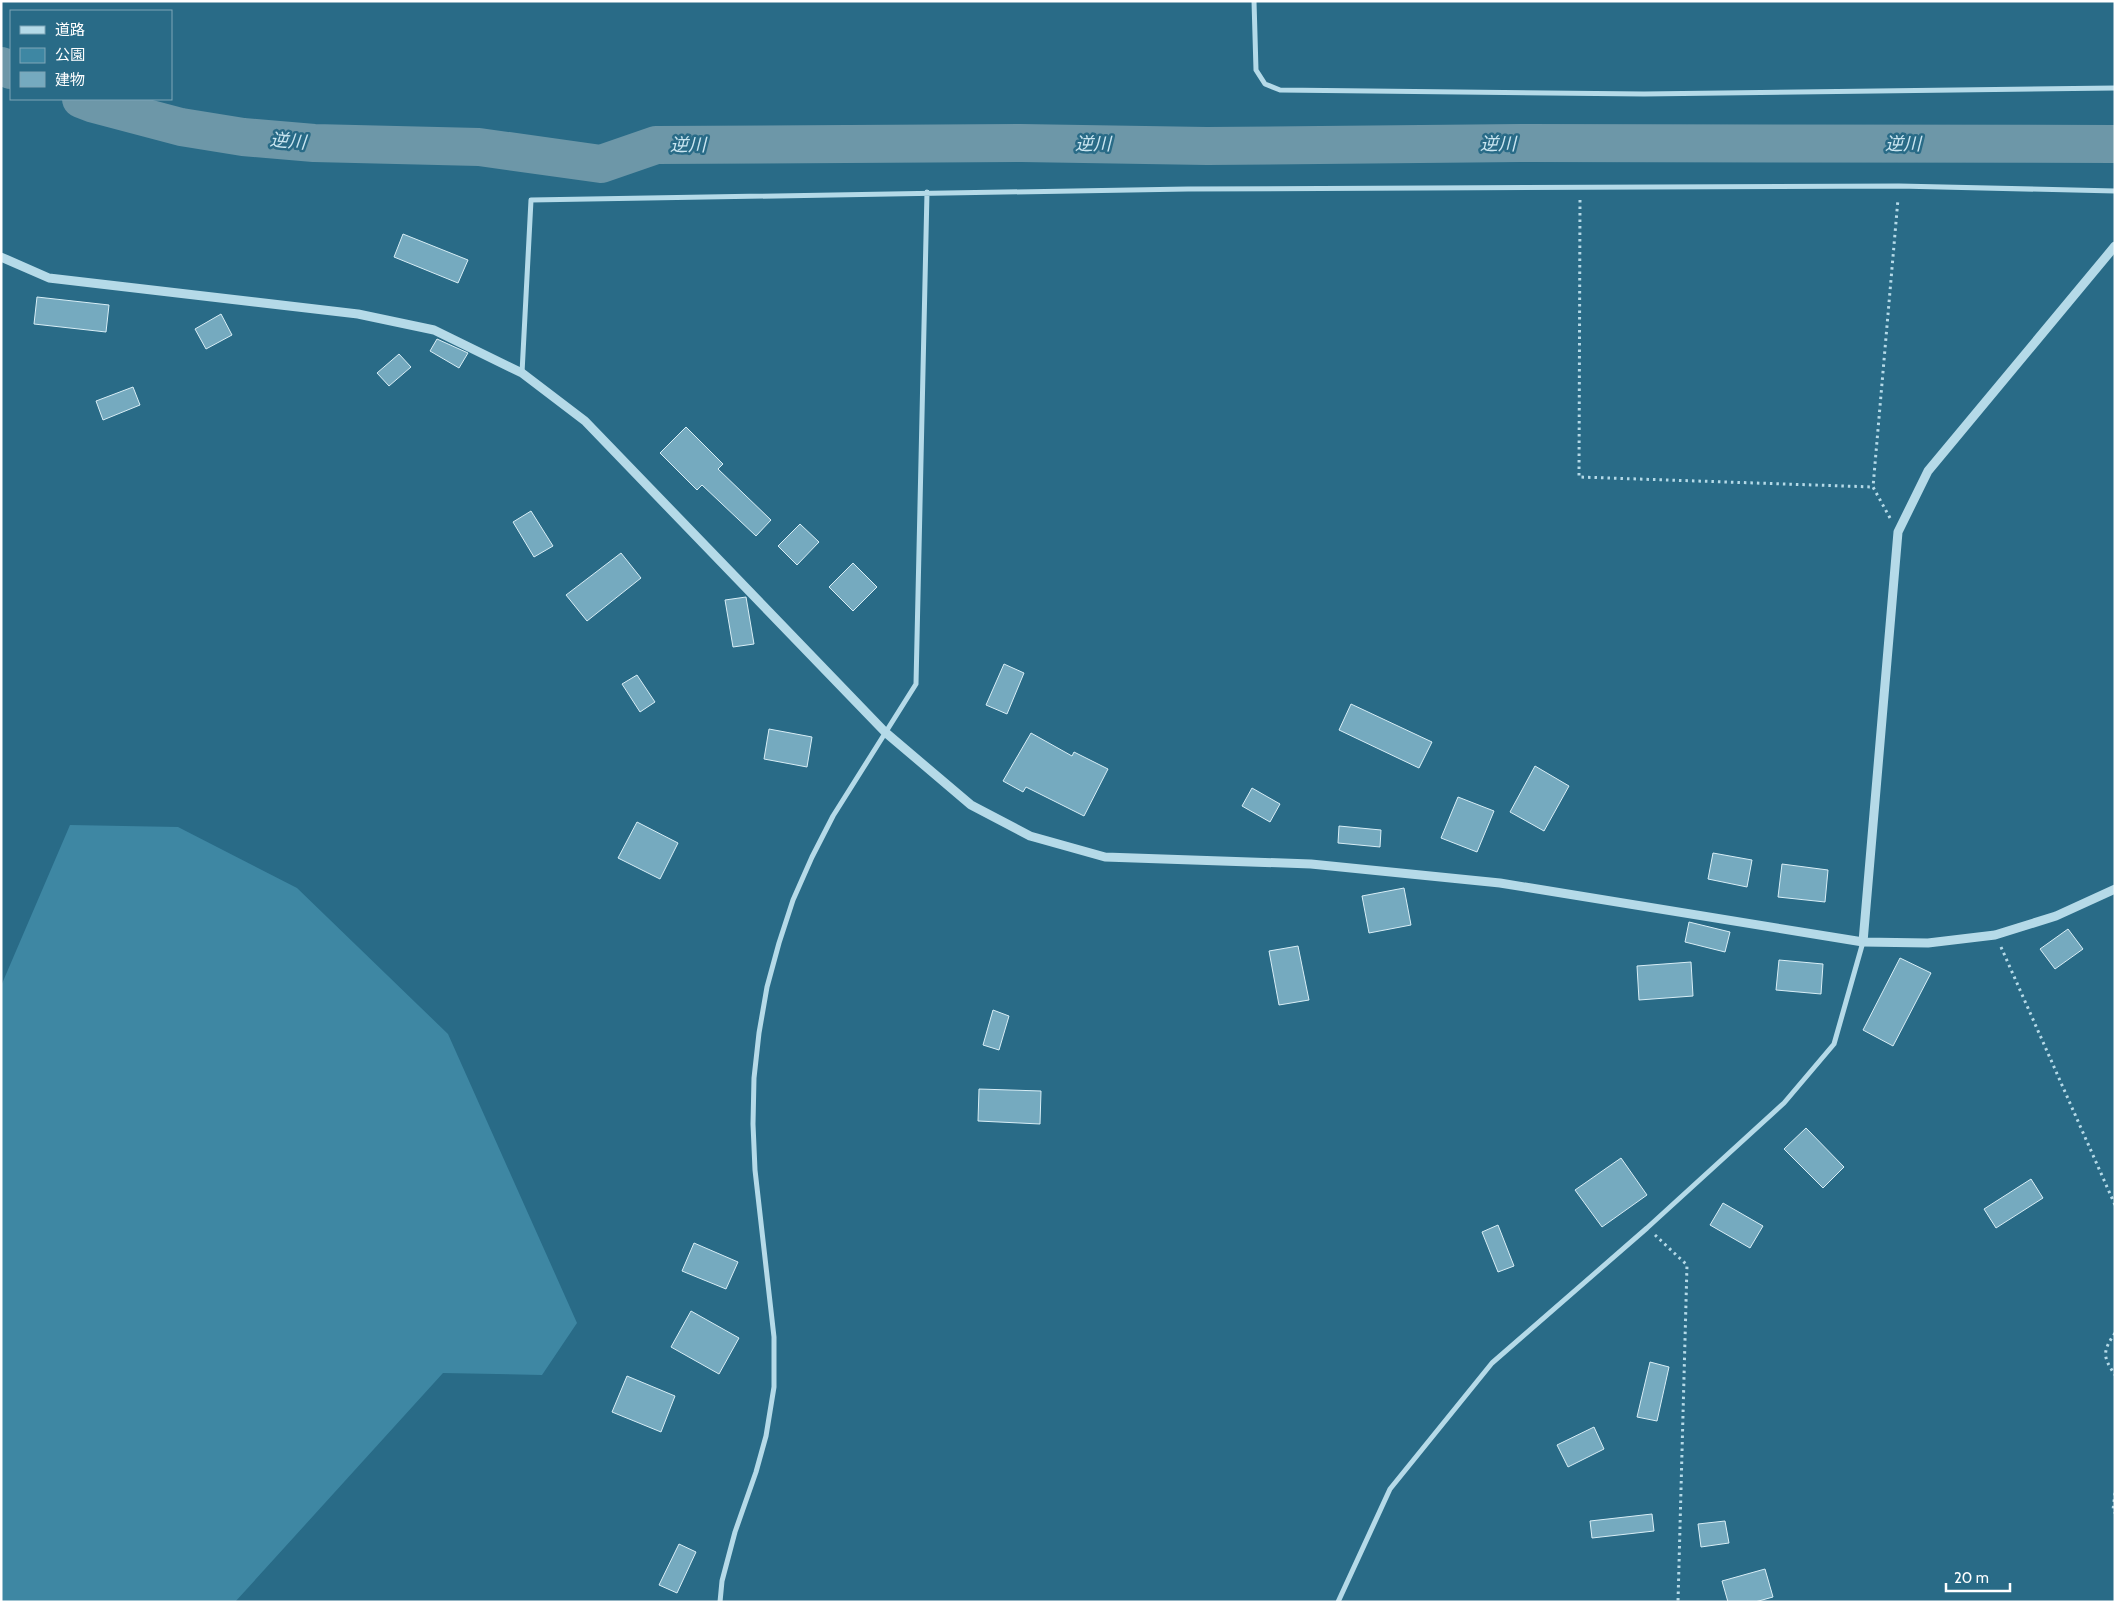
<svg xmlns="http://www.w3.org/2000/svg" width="2116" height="1603" viewBox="0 0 2116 1603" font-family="Cabin,'Noto Sans JP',sans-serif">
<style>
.green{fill:#3e87a3}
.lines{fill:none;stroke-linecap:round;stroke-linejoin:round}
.river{stroke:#6d97a8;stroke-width:38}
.building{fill:#75aabf;stroke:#d8eef6}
.path{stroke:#b5dae8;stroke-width:3;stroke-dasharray:2.5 4;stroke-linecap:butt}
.minor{stroke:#b5dae8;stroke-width:5}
.tertiary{stroke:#b5dae8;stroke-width:9}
.labels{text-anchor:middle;stroke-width:5;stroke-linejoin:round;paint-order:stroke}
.water-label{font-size:18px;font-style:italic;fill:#cae6f1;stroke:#296b87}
</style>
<rect width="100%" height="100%" fill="#296b87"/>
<path class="green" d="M 70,825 L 178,827 L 297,888 L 448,1034 L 577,1323 L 542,1375 L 443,1373 L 235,1602 L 1,1602 L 1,986 Z"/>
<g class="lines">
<path class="river" d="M 1,66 L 11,70
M 81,99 L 94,104 L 181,127 L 243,137 L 314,143 L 479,147 L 601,164 L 656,145 L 1021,143 L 1207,146 L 1521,143 L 2115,144"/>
</g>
<path class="building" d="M 403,234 L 468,260 L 458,283 L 394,257 Z
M 37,297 L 109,305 L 106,332 L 34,324 Z
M 221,314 L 232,335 L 206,349 L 195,329 Z
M 437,339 L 468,353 L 459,368 L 430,351 Z
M 399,354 L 411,367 L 389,386 L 377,373 Z
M 133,387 L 140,405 L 103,420 L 96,401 Z
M 686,427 L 723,464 L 718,469 L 771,520 L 756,536 L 702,485 L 697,490 L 660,453 Z
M 531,511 L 553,546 L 534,557 L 513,522 Z
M 800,524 L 819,542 L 797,565 L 778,546 Z
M 621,553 L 641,578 L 587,621 L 566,595 Z
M 853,563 L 877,587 L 853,611 L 829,587 Z
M 746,597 L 754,644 L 733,647 L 725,600 Z
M 1004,664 L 1024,673 L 1007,714 L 986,705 Z
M 637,675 L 655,702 L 640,712 L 622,684 Z
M 1351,704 L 1432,742 L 1419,768 L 1339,730 Z
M 769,729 L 812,737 L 807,767 L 764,759 Z
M 1031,733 L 1072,756 L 1074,752 L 1108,769 L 1084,816 L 1026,787 L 1023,792 L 1003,781 Z
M 1535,766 L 1569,786 L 1544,831 L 1510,812 Z
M 1252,788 L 1280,804 L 1270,822 L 1242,806 Z
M 1458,797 L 1494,811 L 1477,852 L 1441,838 Z
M 637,822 L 678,843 L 660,879 L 618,858 Z
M 1339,826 L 1381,830 L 1380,847 L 1338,843 Z
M 1713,853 L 1752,860 L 1747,887 L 1708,879 Z
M 1782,864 L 1828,870 L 1825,902 L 1778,897 Z
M 1404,888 L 1411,925 L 1369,933 L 1362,896 Z
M 1689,922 L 1730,932 L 1725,952 L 1685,942 Z
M 2068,929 L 2083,949 L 2055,969 L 2040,949 Z
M 1298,946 L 1309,1000 L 1279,1005 L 1269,951 Z
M 1900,958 L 1931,973 L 1893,1046 L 1863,1030 Z
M 1779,960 L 1823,964 L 1821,994 L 1776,990 Z
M 1691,962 L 1693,996 L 1639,1000 L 1637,966 Z
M 993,1010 L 1009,1016 L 999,1050 L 983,1045 Z
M 979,1089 L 1041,1091 L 1040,1124 L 978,1121 Z
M 1806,1128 L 1844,1167 L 1823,1188 L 1784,1149 Z
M 1621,1158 L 1647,1195 L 1602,1227 L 1575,1190 Z
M 2031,1179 L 2043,1198 L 1996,1228 L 1984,1209 Z
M 1723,1203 L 1763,1226 L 1750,1248 L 1710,1225 Z
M 1498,1225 L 1514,1266 L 1498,1272 L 1482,1232 Z
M 694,1243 L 738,1262 L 726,1289 L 682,1271 Z
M 691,1311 L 739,1338 L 719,1374 L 671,1347 Z
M 1650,1362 L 1669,1367 L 1657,1421 L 1637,1417 Z
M 627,1376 L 675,1396 L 661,1432 L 612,1412 Z
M 1594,1427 L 1604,1449 L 1568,1467 L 1557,1445 Z
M 1652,1514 L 1654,1531 L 1592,1538 L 1590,1521 Z
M 1725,1521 L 1729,1543 L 1701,1547 L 1698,1524 Z
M 679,1544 L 696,1552 L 677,1593 L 659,1585 Z
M 1765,1569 L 1773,1597 L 1755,1602 L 1728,1602 L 1722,1581 Z"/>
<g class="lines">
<path class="path" d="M 1580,200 L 1579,477 L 1873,487
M 1890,518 L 1873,487 L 1898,199
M 2001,947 L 2115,1205
M 1655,1235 L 1687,1265 L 1678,1602
M 2115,1333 C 2102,1352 2103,1357 2115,1375
M 2115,1493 L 2113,1510 L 2115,1513"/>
<path class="minor" d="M 1254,1 L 1256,70 L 1265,84 L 1280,90 L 1644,94 L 2115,88
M 522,373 L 531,200 L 1188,189 L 1899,186 L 2115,191
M 720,1602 L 722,1581 L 735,1532 L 756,1472 L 766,1436 L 774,1387 L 774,1337 L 755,1170 L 753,1124 L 754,1078 L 759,1033 L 767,987 L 779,943 L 793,900 L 812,857 L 833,816 L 916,684 L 927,192
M 1338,1602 L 1390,1489 L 1492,1363 L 1647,1228 L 1784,1103 L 1834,1044 L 1863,942"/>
<path class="tertiary" d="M 1,257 L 49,278 L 358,314 L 434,330 L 522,373 L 585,421 L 885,732 L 971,805 L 1030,836 L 1105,857 L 1311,864 L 1500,883 L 1863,942 L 1928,943 L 1995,935 L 2056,916 L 2115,889
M 1863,942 L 1898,532 L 1928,471 L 2115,246"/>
</g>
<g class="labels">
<g class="water-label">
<text transform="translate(288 141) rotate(5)" y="6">逆川</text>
<text x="1093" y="150">逆川</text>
<text x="1498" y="150">逆川</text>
<text x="1903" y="150">逆川</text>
<text x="688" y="151">逆川</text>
</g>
</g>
<rect width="2116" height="1603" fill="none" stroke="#ffffff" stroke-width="5"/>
<rect x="10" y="10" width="162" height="90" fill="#296b87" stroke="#7fa6b7"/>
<rect x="20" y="26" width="25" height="8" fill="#b5dae8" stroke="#7fa6b7"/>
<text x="55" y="35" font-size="15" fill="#ffffff">道路</text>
<rect x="20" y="48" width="25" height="15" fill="#3e87a3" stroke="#7fa6b7"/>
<text x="55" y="60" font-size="15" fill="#ffffff">公園</text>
<rect x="20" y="72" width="25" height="15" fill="#75aabf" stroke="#7fa6b7"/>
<text x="55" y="85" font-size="15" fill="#ffffff">建物</text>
<path d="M1946 1583v8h64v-8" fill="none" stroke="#ffffff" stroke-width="2.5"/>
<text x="1954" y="1583" font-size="15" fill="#ffffff" stroke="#296b87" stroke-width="4" paint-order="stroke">20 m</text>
</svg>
